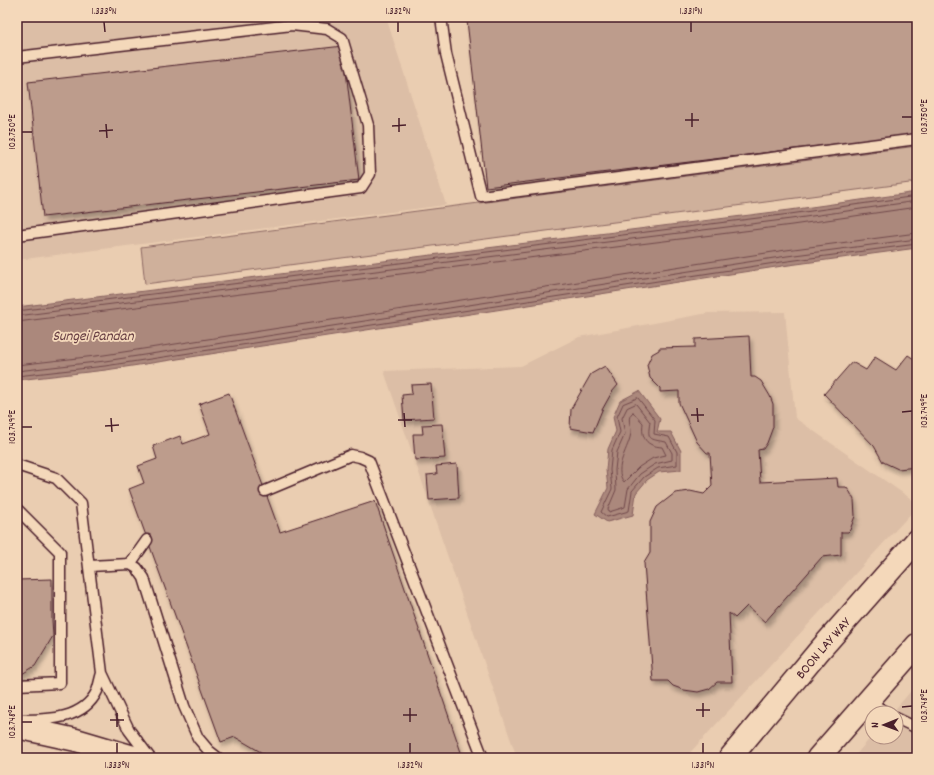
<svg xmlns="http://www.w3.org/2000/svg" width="934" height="775" viewBox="0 0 934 775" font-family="Dekko,sans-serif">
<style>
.built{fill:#dcbea6}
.green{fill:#cfb09b;stroke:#8c6863}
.water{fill:#ab887c;stroke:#845e5c}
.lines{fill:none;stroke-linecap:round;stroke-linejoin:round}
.shore{stroke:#71494b;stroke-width:1}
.building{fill:#bd9c8c;stroke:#4a1f2b;filter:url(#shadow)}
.lane-casing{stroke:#4a1f2b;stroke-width:13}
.secondary-casing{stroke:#4a1f2b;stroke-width:25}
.primary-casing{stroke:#4a1f2b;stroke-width:25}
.lane{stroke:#f4d8ba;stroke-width:10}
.secondary{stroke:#f4d8ba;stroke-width:22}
.primary{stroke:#f4d8ba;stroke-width:22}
.ticks{fill:none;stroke:#4a1f2b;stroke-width:1.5}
.labels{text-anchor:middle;stroke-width:3.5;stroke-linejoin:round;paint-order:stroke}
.street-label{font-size:14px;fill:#4a1f2b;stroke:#f4d8ba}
.water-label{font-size:15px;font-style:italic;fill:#673e43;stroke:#f4d8ba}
.neatline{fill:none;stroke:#4a1f2b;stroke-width:1.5}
.ticks-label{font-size:10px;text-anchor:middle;fill:#4a1f2b}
</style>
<defs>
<filter id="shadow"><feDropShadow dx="2.5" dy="4.5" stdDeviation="2" flood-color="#0004"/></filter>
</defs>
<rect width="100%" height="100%" fill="#eacdb1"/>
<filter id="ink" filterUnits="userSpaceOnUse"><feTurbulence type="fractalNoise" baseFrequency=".025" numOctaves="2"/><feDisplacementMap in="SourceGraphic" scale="8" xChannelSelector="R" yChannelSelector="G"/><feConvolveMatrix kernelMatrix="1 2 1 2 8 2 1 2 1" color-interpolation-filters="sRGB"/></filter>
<g filter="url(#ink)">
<path class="built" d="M 17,17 L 386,17 L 446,205 L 17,260 Z
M 785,312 L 795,418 L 917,503 L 917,507 L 685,758 L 517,758 L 384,371 L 521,366 L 579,337 L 708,313 Z
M 917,684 L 917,758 L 853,758 L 872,736 L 896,737 L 896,713 L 892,713 Z"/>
<path class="green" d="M 917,146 L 917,182 L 145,284 L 141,247 Z"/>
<path class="water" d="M 917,192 L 917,248 L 789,265 L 106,370 L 17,380 L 17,307 L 790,210 Z
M 639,391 L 660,419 L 657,432 L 671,432 L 681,451 L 681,470 L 659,472 L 647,480 L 636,493 L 633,515 L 607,522 L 595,514 L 608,488 L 606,470 L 608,449 L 616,431 L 613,417 L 620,401 Z"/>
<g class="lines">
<path class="shore" d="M 17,311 L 790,214 L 917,196
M 17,316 L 791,219 L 917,201
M 17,322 L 792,225 L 917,207
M 17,365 L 104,355 L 786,250 L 917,233
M 17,371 L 105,361 L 787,256 L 917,239
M 17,376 L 105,366 L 788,261 L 917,244
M 638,398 L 655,420 L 654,434 L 669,437 L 677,452 L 677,465 L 658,468 L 644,477 L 632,491 L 629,511 L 607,517 L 601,512 L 612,489 L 610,470 L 612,450 L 620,432 L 617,417 L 623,404 Z
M 636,404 L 650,422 C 647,440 649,439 666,442 L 672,453 L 672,460 L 655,464 L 640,474 L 628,489 L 625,507 L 609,512 L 608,509 L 616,490 L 615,470 L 617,452 L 625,434 L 622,418 L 627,408 Z
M 633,412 L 643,423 C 641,438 646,446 662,447 L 666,455 L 653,458 L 639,467 L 624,482 C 612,468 630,447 631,432 C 631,424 626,418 633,412 Z"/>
</g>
<path class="building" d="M 478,17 L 917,17 L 917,134 L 486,187 L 467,21 L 478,20 Z
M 343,46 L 359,180 L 43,217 L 28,82 Z
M 749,336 L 751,377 L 755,377 L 761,381 L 770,396 L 773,404 L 773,427 L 767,443 L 763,449 L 758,450 L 760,482 L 837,478 L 838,487 L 846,487 L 850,492 L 854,500 L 855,516 L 850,530 L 848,532 L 841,532 L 841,555 L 822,557 L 765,622 L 747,606 L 735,618 L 729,613 L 732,682 L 717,682 L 709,689 L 698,692 L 684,690 L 673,686 L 668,681 L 653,681 L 644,563 L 650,553 L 650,522 L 657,507 L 675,493 L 690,491 L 704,494 L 712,486 L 710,453 L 707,453 L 697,442 L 679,403 L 679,391 L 660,392 L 660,388 L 650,378 L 647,365 L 652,354 L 659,350 L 659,348 L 695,347 L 695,339 Z
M 908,355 L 917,361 L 917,467 L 898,469 L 883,462 L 874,446 L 824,394 L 852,362 L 866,370 L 875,357 L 896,370 Z
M 605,366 L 618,385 L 612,392 L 602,410 L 593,432 L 570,428 L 571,409 L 591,374 Z
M 431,384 L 434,418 L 404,420 L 402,395 L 412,394 L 411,385 Z
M 229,393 L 280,532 L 375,501 L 463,758 L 271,758 L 235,737 L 221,742 L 129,489 L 144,483 L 138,466 L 157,459 L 153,446 L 180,436 L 183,444 L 210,434 L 199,404 Z
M 442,424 L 445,458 L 415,460 L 413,434 L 423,434 L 422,425 Z
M 457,464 L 459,498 L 429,500 L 427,475 L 437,474 L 436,466 Z
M 52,579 L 52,620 L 53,636 L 35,666 L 17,677 L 17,580 Z"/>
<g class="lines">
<defs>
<path id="lane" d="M 441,17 L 446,54 L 481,196 L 917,139
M 17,57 L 292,25 L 327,29 L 342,38 L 368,125 L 370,174 L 361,188 L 17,235
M 17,465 L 56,478 L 81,503 L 102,673 L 129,730 L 150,758
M 265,491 L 351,455 L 360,457 L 369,461 L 483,758
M 17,509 L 60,552 L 60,683 L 17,685
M 130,564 L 147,540
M 89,566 L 130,564 L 137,568 L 144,578 L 184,706 L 198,738 L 209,751 L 218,758
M 869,702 L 888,713
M 896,718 L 917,728
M 23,720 C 49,720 84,719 97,691 C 99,686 100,679 102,673"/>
<path id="secondary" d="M 17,727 L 76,740 L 137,758"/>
<g id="primary">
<path id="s1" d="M 730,758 L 819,651 L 917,540"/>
<path d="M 818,758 L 917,645"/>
</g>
</defs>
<use href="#lane" class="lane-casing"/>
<use href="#secondary" class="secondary-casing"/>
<use href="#primary" class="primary-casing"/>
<use href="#lane" class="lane"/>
<use href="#secondary" class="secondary"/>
<use href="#primary" class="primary"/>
</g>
</g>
<path class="ticks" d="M 104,22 L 105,32M 398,22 L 398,32M 691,22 L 691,32M 692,113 L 692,127M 902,117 L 912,117M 399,118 L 399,132M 685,120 L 699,120M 106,124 L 107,138M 392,126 L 406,125M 99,131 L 113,130M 22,132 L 32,132M 697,408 L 698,422M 902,412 L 912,411M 404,413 L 405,427M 691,415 L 704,415M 111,418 L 112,432M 398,420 L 412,420M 105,426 L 119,425M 22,427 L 32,427M 703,703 L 703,717M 902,707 L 912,706M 410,708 L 410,722M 696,710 L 710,710M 117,713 L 117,727M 403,715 L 417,715M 110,720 L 124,720M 22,722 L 32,722M 117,743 L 117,753M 410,743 L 410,753M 703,743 L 703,753"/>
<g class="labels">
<g class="street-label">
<text dy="5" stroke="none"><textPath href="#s1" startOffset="144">BOON LAY WAY</textPath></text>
</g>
<g class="water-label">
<text x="93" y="340">Sungei Pandan</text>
</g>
</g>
<rect width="934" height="775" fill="none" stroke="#f4d8ba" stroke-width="44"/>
<g transform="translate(884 725) rotate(269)"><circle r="19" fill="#f4d8ba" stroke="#b08e81"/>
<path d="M0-3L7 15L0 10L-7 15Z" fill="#4a1f2b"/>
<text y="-6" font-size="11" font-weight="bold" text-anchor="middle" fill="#4a1f2b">N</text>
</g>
<rect x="22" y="22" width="890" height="731" class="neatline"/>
<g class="ticks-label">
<text x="104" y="14">1.333°N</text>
<text x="398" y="14">1.332°N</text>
<text x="691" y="14">1.331°N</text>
<text transform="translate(923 117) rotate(-90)" y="4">103.750°E</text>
<text transform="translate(11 132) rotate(-90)" y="4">103.750°E</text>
<text transform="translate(923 411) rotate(-90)" y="4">103.749°E</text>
<text transform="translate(11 427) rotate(-90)" y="4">103.749°E</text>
<text transform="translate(923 706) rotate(-90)" y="4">103.748°E</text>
<text transform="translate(11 722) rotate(-90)" y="4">103.748°E</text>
<text x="117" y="768">1.333°N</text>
<text x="410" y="768">1.332°N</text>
<text x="703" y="768">1.331°N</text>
</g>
</svg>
